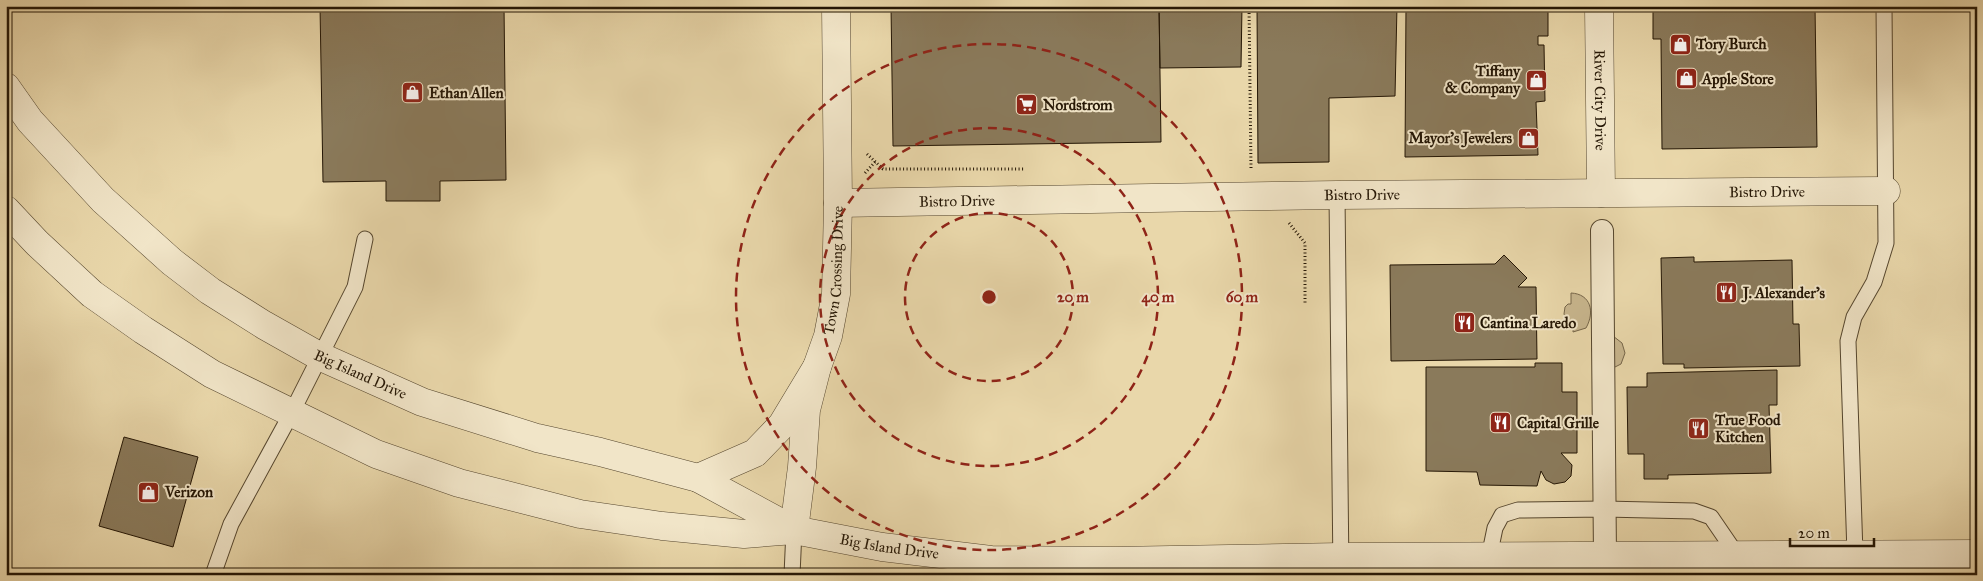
<svg xmlns="http://www.w3.org/2000/svg" width="1983" height="581" viewBox="0 0 1983 581" font-family="'IM FELL Great Primer',serif">
<style>
.green{fill:#c8b68e;stroke:#76664a}
.building{fill:#8a7a5b;stroke:#241605}
.lines{fill:none;stroke-linecap:round;stroke-linejoin:round}
.service-casing{stroke:#55462e;stroke-width:17}
.pedestrian-casing{stroke:#55462e;stroke-width:24}
.minor-casing{stroke:#55462e;stroke-width:29}
.tertiary-casing{stroke:#55462e;stroke-width:29}
.path{stroke:#241605;stroke-width:3;stroke-dasharray:1 2.5;stroke-linecap:butt}
.service{stroke:#f1e5c8;stroke-width:15}
.pedestrian{stroke:#f1e5c8;stroke-width:22}
.minor{stroke:#f1e5c8;stroke-width:28}
.tertiary{stroke:#f1e5c8;stroke-width:28}
.ring{fill:none;stroke:#8f2418;stroke-width:2.5;stroke-dasharray:9 6}
.labels{text-anchor:middle;stroke-width:4;stroke-linejoin:round;paint-order:stroke}
.poi-label{font-size:15px;font-weight:bold;fill:#241605;stroke:#f1e5c8;text-anchor:start}
.street-label{font-size:15px;fill:#241605;stroke:#f1e5c8}
.centre{fill:#8f2418;stroke:#f1e5c8;stroke-width:2.5}
.ring-label{font-size:15px;text-anchor:middle;font-weight:bold;fill:#8f2418;stroke:#f1e5c8;stroke-width:4;stroke-linejoin:round;paint-order:stroke}
</style>
<rect width="100%" height="100%" fill="#e9d7aa"/>
<filter id="stains"><feTurbulence type="fractalNoise" baseFrequency=".004" numOctaves="4"/><feColorMatrix values="0 0 0 0 .2 0 0 0 0 .09 0 0 0 0 .02 0 0 0 .5 -.17"/></filter>
<radialGradient id="worn" r=".72"><stop offset=".6" stop-color="#630" stop-opacity="0"/><stop offset="1" stop-color="#630" stop-opacity=".3"/></radialGradient>
<path class="green" d="M 1571,293 C 1591,294 1595,312 1586,328 L 1573,332 L 1573,321 L 1566,319 L 1564,314 L 1565,307 L 1568,304 L 1571,304 Z
M 1613,336 L 1622,343 L 1625,353 L 1621,364 L 1611,369 L 1593,358 L 1592,348 Z"/>
<path class="building" d="M 320,6 L 504,6 L 506,180 L 440,181 L 440,201 L 386,201 L 386,181 L 323,182 Z
M 891,6 L 1159,6 L 1161,142 L 893,146 Z
M 1159,6 L 1242,6 L 1241,67 L 1160,68 Z
M 1257,6 L 1397,6 L 1395,96 L 1329,98 L 1329,162 L 1258,163 Z
M 1406,6 L 1548,6 L 1548,36 L 1538,36 L 1538,45 L 1544,45 L 1545,101 L 1536,102 L 1538,155 L 1405,157 Z
M 1653,6 L 1815,6 L 1817,147 L 1662,149 L 1661,39 L 1653,39 Z
M 1504,255 L 1527,278 L 1518,287 L 1536,287 L 1537,359 L 1391,361 L 1390,265 L 1495,264 Z
M 1694,257 L 1694,262 L 1792,260 L 1793,324 L 1799,324 L 1800,366 L 1684,368 L 1684,364 L 1663,364 L 1661,258 Z
M 1535,363 L 1562,363 L 1562,392 L 1577,392 L 1577,453 L 1561,453 L 1572,465 L 1571,476 L 1565,482 L 1554,484 L 1546,480 L 1541,471 L 1537,486 L 1480,485 L 1477,472 L 1426,471 L 1426,367 L 1535,367 Z
M 1777,370 L 1777,405 L 1769,405 L 1771,473 L 1668,475 L 1668,479 L 1644,479 L 1644,454 L 1628,454 L 1627,387 L 1647,387 L 1647,373 Z
M 124,437 L 198,457 L 173,547 L 99,526 Z"/>
<g class="lines">
<defs>
<path id="service" d="M 1337,195 L 1341,575
M 1855,554 L 1848,341 L 1854,317 L 1874,282 L 1886,243 L 1884,6
M 1489,557 L 1495,528 L 1502,515 L 1518,510 L 1604,509 L 1694,511 L 1711,517 L 1737,555
M 213,575 L 231,524 L 291,414 L 355,287 L 365,239
M 792,575 L 794,530"/>
<path id="pedestrian" d="M 1602,231 L 1605,556"/>
<g id="minor">
<path id="s1" d="M 1599,6 L 1601,193"/>
<path id="s2" d="M 838,203 L 1337,195 L 1886,191"/>
<path id="s3" d="M 794,530 L 802,467 L 806,410 L 817,367 L 828,336 L 836,294 L 838,203 L 836,6"/>
</g>
<g id="tertiary">
<path id="s4" d="M 6,87 L 30,121 L 103,200 L 172,262 L 210,291 L 264,325 L 319,356 L 422,402 L 537,438 L 600,452 L 698,478 L 794,530"/>
<path id="s5" d="M 6,210 L 37,243 L 92,294 L 143,330 L 212,374 L 376,454 L 459,483 L 580,514 L 662,526 L 744,534 L 794,530 L 882,547 L 991,560 L 1114,561 L 1341,557 L 1977,554"/>
<path d="M 698,478 L 755,453 L 782,425 L 817,367"/>
</g>
</defs>
<use href="#service" class="service-casing"/>
<use href="#pedestrian" class="pedestrian-casing"/>
<use href="#minor" class="minor-casing"/>
<use href="#tertiary" class="tertiary-casing"/>
<path class="path" d="M 1249,6 L 1251,168
M 867,154 L 883,169 L 1024,169
M 865,173 L 875,162
M 1289,223 L 1305,243 L 1305,303"/>
<use href="#service" class="service"/>
<use href="#pedestrian" class="pedestrian"/>
<use href="#minor" class="minor"/>
<use href="#tertiary" class="tertiary"/>
</g>
<g class="ring">
<circle cx="989" cy="297" r="84"/>
<circle cx="989" cy="297" r="169"/>
<circle cx="989" cy="297" r="253"/>
</g>
<defs>
<symbol id="shop-square" viewBox="-11 -11 22 22"><rect x="-9" y="-9" width="18" height="18" rx="4" fill="#8f2418" stroke="#f1e5c8"/><path d="M-5-2.5h2.3a2.7 3.5 0 0 1 5.4 0H5L5.5 6h-11ZM-1.5-2.5h3a1.5 2.3 0 0 0-3 0Z" fill="#fff"/></symbol>
<symbol id="supermarket-square" viewBox="-11 -11 22 22"><rect x="-9" y="-9" width="18" height="18" rx="4" fill="#8f2418" stroke="#f1e5c8"/><path d="M-6-5.5h2.5l.6 2H6L4.5 2H-2.5L-4.4-4H-6ZM-1.5 3.2a1.3 1.3 0 1 0 .1 0ZM3 3.2a1.3 1.3 0 1 0 .1 0Z" fill="#fff"/></symbol>
<symbol id="restaurant-square" viewBox="-11 -11 22 22"><rect x="-9" y="-9" width="18" height="18" rx="4" fill="#8f2418" stroke="#f1e5c8"/><path d="M-5-6h1v4h1v-4h1v4h1v-4h1v5L-1.5 .5V6h-2V.5L-5-1ZM5-6V6H3V1.5H1.5Q1.5-4 5-6Z" fill="#fff"/></symbol>
</defs>
<g fill-rule="evenodd">
<use href="#shop-square" x="1668" y="32" width="25" height="25"/>
<use href="#shop-square" x="1674" y="66" width="25" height="25"/>
<use href="#shop-square" x="1524" y="68" width="25" height="25"/>
<use href="#shop-square" x="400" y="80" width="25" height="25"/>
<use href="#supermarket-square" x="1014" y="92" width="25" height="25"/>
<use href="#shop-square" x="1516" y="126" width="25" height="25"/>
<use href="#restaurant-square" x="1714" y="280" width="25" height="25"/>
<use href="#restaurant-square" x="1452" y="310" width="25" height="25"/>
<use href="#restaurant-square" x="1488" y="410" width="25" height="25"/>
<use href="#restaurant-square" x="1686" y="416" width="25" height="25"/>
<use href="#shop-square" x="136" y="480" width="25" height="25"/>
</g>
<g class="labels">
<g class="poi-label">
<text x="1696" y="49">Tory Burch</text>
<text x="1520" y="76" text-anchor="end">Tiffany<tspan x="1520" dy="17">&amp; Company</tspan></text>
<text x="1702" y="84">Apple Store</text>
<text x="429" y="98">Ethan Allen</text>
<text x="1043" y="110">Nordstrom</text>
<text x="1512" y="143" text-anchor="end">Mayor's Jewelers</text>
<text x="1743" y="298">J. Alexander's</text>
<text x="1480" y="328">Cantina Laredo</text>
<text x="1715" y="425">True Food<tspan x="1715" dy="17">Kitchen</tspan></text>
<text x="1517" y="428">Capital Grille</text>
<text x="165" y="497">Verizon</text>
</g>
<g class="street-label">
<text dy="5" stroke="none"><textPath href="#s1" startOffset="94">River City Drive</textPath></text>
<text dy="5" stroke="none"><textPath href="#s2" startOffset="929">Bistro Drive</textPath></text>
<text dy="5" stroke="none"><textPath href="#s2" startOffset="524">Bistro Drive</textPath></text>
<text dy="5" stroke="none"><textPath href="#s2" startOffset="119">Bistro Drive</textPath></text>
<text dy="5" stroke="none"><textPath href="#s3" startOffset="264">Town Crossing Drive</textPath></text>
<text dy="5" stroke="none"><textPath href="#s4" startOffset="462">Big Island Drive</textPath></text>
<text dy="5" stroke="none"><textPath href="#s5" startOffset="972">Big Island Drive</textPath></text>
</g>
</g>
<circle cx="989" cy="297" r="8" class="centre"/>
<g class="ring-label">
<text x="1073" y="302">20 m</text>
<text x="1158" y="302">40 m</text>
<text x="1242" y="302">60 m</text>
</g>
<rect width="1983" height="581" fill="none" stroke="#e9d7aa" stroke-width="25"/>
<rect x="8" y="8" width="1968" height="566" fill="none" stroke="#241605" stroke-width="2.5"/>
<rect x="12" y="12" width="1958" height="556" fill="none" stroke="#241605"/>
<path d="M1790 538v8h84v-8" fill="none" stroke="#241605" stroke-width="2.5"/>
<text x="1798" y="538" font-size="15" fill="#241605" stroke="#f1e5c8" stroke-width="4" paint-order="stroke">20 m</text>
<rect width="100%" height="100%" filter="url(#stains)"/>
<rect width="100%" height="100%" fill="url(#worn)"/>
</svg>
